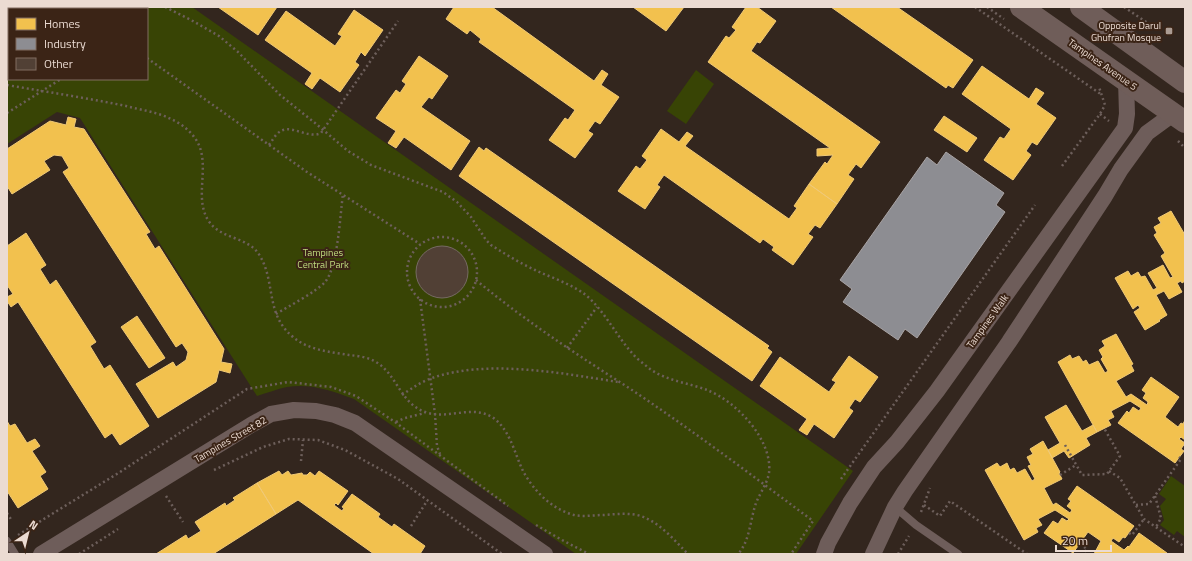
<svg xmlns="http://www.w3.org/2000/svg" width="1192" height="561" viewBox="0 0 1192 561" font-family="'Titillium Web',sans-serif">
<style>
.green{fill:#384405;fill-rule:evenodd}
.homes{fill:#f2c14e;stroke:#f0c976}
.industry{fill:#8d8d92;stroke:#a9a4a5}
.building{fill:#514035;stroke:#766a63}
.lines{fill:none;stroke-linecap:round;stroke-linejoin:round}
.path{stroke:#6d5f5b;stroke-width:2.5;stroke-dasharray:2 3;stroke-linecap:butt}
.service{stroke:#6e5d5a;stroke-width:8}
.minor{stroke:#6e5d5a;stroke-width:16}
.primary{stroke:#6f5d59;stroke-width:22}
.poi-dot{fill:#ab9c93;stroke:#3b2416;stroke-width:1.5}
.labels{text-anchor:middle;stroke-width:4;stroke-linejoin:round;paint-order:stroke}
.poi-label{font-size:10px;fill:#ebdbd2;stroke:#3b2416;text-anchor:end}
.street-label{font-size:10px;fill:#ebdbd2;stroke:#3b2416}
.park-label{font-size:10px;fill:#c1de80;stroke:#3b2416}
</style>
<rect width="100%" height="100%" fill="#33261e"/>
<path class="green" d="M 7,7 L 192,7 L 853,471 L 796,554 L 576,554 L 354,399 C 333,391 310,383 287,387 C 277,389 267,393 257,396 L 80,118 L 57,112 L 7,144 ZM 9,9 L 147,9 L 147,79 L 9,79 Z
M 696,70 L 714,84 L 686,124 L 667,111 Z
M 1171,476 L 1185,486 L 1185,537 L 1177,531 L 1174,535 L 1160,525 L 1164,520 L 1160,506 L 1166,499 L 1159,494 Z"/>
<path class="homes" d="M 218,7 L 277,7 L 258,35 Z
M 454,7 L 492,7 L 594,81 L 602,70 L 608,74 L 601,85 L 619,97 L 600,124 L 595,121 L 588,131 L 593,134 L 575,158 L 549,140 L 565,118 L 568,120 L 575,110 L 479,42 L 481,39 L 470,30 L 467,34 L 446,19 Z
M 633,7 L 684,7 L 666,31 Z
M 746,7 L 757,7 L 776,21 L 760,43 L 757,42 L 751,51 L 880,142 L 861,168 L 856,164 L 848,175 L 854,179 L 837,204 L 809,184 L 825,162 L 827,164 L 833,155 L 817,156 L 817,149 L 830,148 L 708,62 L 726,36 L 729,38 L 736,30 L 732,27 Z
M 831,7 L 897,7 L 973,60 L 953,88 L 948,85 L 946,88 Z
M 354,10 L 383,30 L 365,56 L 361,52 L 355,62 L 359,65 L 340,92 L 320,78 L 312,89 L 305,84 L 312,73 L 265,40 L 286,11 L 335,46 L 342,36 L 338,34 Z
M 419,56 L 448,76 L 432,99 L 429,97 L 421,107 L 470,141 L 451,170 L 404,137 L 396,148 L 388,143 L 396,131 L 376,118 L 396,90 L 400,93 L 406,84 L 402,81 Z
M 982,66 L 1029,99 L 1036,88 L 1044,93 L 1036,104 L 1056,118 L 1037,145 L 1032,142 L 1026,151 L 1031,155 L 1013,180 L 984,160 L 1000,137 L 1004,139 L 1011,129 L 962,94 Z
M 944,116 L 977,138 L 967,152 L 934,130 Z
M 68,117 L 76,119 L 74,127 L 84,129 L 150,232 L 146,234 L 155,249 L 159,246 L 224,349 L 221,362 L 232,364 L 230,373 L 219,370 L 216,382 L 158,418 L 136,384 L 173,362 L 176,367 L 186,360 L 188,352 L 182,343 L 176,347 L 63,172 L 69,168 L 62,156 L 54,155 L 44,161 L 50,170 L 12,194 L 7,186 L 7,149 L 50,121 L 66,125 Z
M 661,129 L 679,142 L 687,132 L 693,136 L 685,146 L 789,219 L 797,208 L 794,206 L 809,184 L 837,204 L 820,228 L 815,225 L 808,234 L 813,237 L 793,265 L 772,250 L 774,247 L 763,239 L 760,243 L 664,175 L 657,185 L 660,187 L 645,209 L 618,191 L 636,166 L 640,169 L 647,160 L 642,156 Z
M 479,147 L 484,151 L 486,148 L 769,346 L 767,348 L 772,352 L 752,381 L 459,176 Z
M 1171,211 L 1185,235 L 1185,281 L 1182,283 L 1181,281 L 1177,283 L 1182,292 L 1169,299 L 1164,291 L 1156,295 L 1167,315 L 1159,320 L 1160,321 L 1145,330 L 1134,312 L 1140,308 L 1138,305 L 1133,309 L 1115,278 L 1128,271 L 1131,276 L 1138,272 L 1141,277 L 1145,276 L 1153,290 L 1157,288 L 1148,273 L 1163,265 L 1170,278 L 1173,277 L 1161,256 L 1165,253 L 1154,235 L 1157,233 L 1154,227 L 1161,223 L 1158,218 Z
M 26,233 L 46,265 L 40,269 L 50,285 L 56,280 L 96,342 L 90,346 L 104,369 L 110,365 L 149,426 L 120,445 L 112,433 L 105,438 L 18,302 L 11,307 L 7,301 L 7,297 L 13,294 L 7,285 L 7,246 Z
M 137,316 L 165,358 L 149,368 L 121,327 Z
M 1116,334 L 1133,364 L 1131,365 L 1134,371 L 1116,381 L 1126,397 L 1131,394 L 1147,405 L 1148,402 L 1143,398 L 1146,393 L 1142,390 L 1151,377 L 1179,397 L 1165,417 L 1178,427 L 1181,423 L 1183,424 L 1185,420 L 1185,440 L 1181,437 L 1179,439 L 1185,443 L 1181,449 L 1184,451 L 1175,463 L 1118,423 L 1127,411 L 1129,413 L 1133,407 L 1139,411 L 1141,408 L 1130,401 L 1111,411 L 1114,417 L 1108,420 L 1111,425 L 1097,432 L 1058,362 L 1070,355 L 1072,359 L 1079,356 L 1083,362 L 1086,360 L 1089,365 L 1098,361 L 1105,373 L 1108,371 L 1101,359 L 1103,357 L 1099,350 L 1105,346 L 1102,341 Z
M 849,356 L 878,377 L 860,402 L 855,399 L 849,408 L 853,411 L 834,438 L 814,424 L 807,435 L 799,430 L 807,419 L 760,386 L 780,357 L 829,392 L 836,382 L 832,380 Z
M 1066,405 L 1082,431 L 1093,425 L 1097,432 L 1086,438 L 1090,445 L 1069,458 L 1064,451 L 1052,458 L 1048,450 L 1060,443 L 1045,417 Z
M 7,421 L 10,426 L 15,424 L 27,443 L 35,439 L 40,446 L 32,451 L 46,472 L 40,476 L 48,489 L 18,508 L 7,491 Z
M 1043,441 L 1060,472 L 1059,473 L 1062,479 L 1044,488 L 1053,505 L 1056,503 L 1070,513 L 1072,510 L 1067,506 L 1071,501 L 1068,499 L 1077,486 L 1134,526 L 1125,538 L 1123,537 L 1119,542 L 1113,538 L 1111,541 L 1124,550 L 1128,546 L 1129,547 L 1139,533 L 1167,553 L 1166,554 L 1094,554 L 1101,541 L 1088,532 L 1073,553 L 1044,533 L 1053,521 L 1058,524 L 1062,518 L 1067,521 L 1069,519 L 1055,510 L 1038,519 L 1042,525 L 1036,528 L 1038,532 L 1024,540 L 985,470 L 997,463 L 1000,467 L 1007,463 L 1010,470 L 1014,468 L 1017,473 L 1025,469 L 1032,481 L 1035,479 L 1028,466 L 1031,465 L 1027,457 L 1033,454 L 1030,449 Z
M 279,471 L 282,475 L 288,471 L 291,475 L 302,473 L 303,475 L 307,475 L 310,472 L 315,476 L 319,471 L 348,491 L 338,505 L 336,503 L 334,505 L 342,511 L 344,508 L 342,507 L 352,494 L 380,514 L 378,517 L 392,527 L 394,524 L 425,546 L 420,554 L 374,554 L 298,500 L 276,514 L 257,483 Z
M 257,483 L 276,514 L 213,554 L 156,554 L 186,535 L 188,539 L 201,531 L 195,522 L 225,503 L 226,506 L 235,500 L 233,498 Z"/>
<path class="industry" d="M 946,152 L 1004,193 L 996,205 L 1005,212 L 917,338 L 905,329 L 898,340 L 843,302 L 852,289 L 840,280 L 927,157 L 937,165 Z"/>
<path class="building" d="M416 272a26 26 0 1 1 52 0a26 26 0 1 1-52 0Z"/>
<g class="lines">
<path class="path" d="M 165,7 L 191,20 L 219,36 L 238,52 L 280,95 L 315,123 L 348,151 L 371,165 L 443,192 L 457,202 L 471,217 L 486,240 L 491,245 C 505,254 520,263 535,270 C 552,278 572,284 587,296 C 605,312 616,335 632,353 C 637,359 644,364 650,369 C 667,381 689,383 707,390 C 736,401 773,440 769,473 C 767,484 760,493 756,503 C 750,520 750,541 738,554
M 975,7 L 1102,95
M 987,7 L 1004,19
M 1124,7 L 1155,28
M 147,58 L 307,172 L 420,244
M 7,85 C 47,92 87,98 126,106 C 141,110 157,112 171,119 C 182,124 192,132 198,143 C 210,167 194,197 208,220 C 220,240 249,236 260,256 C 276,283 265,314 293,337 C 308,350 330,352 349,355 C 358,356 368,357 376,362 C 398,375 400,405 428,413 C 448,419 472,405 492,417 C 509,428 514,451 522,469 C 531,487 548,506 568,513 C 579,518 592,515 604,515 C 615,514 626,513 637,515 C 658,520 673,539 688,554
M 7,113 L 61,79
M 1100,114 L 1109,121
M 1178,141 L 1185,148
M 269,145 C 272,141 274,137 277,134 C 289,121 307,140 321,133 L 398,21
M 1062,166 L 1100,114 L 1105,105 L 1099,87
M407 272a35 35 0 1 1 70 0a35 35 0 1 1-70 0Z
M 476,280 C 524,320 576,354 629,388 C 692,430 753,476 813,521 L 791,554
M 420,299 L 435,414 L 437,446 L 440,454
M 276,314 C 289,306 316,292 325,282 C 338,267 340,215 343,194
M 567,348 L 597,307
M 402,395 C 412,388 421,382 432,378 C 487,359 561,373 618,382
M 396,422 L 405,418 L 425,413
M 1065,445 L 1082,475 L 1107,474 L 1120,456 L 1104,428
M 301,461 L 303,440
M 214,470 L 263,447 L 289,439 L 318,440 L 345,450 L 398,479 L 502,554
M 1109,471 L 1120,478 L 1144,519 L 1185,547
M 1060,475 L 1076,465
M 841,479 L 1035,205
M 166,496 L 183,522
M 1155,496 L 1161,518 L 1156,527
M 924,505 L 940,516 L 950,501 L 1027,554
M 1136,505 L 1149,504 L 1181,459 L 1179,457
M 921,512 L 930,488
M 7,513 L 12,521
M 536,525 L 562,540 L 589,554
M 411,526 L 427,501
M 1129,533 L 1132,535 L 1144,519
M 18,535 L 120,472 L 247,389 L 288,382 L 331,387 L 356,396 L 395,422 L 508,506
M 1080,544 L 1087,549 L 1083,554
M 79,554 L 118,529
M 898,554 L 909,536"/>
<path class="service" d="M 895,507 L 916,525 L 958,554
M 7,541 L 15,554"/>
<path class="minor" d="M 41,554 L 251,425 L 271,414 L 294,410 L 316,411 L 335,415 L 355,423 L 545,554
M 824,554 L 828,543 L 850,503 L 874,467 L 897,442 L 937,391 L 1125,128 L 1127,114 L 1126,80
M 873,554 L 895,507 L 905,491 L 1009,342 L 1105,196 L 1121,169 L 1147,133 L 1173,114"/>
<path class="primary" d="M 1021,7 L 1185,122
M 1081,7 L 1185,82"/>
</g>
<rect class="poi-dot" x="1165" y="27" width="8" height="8" rx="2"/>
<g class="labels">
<g class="poi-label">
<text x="1161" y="29">Opposite Darul<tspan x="1161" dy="12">Ghufran Mosque</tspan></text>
</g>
<g class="street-label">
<text transform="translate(1103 64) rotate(35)" y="4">Tampines Avenue 5</text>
<text transform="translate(987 321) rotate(-54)" y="4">Tampines Walk</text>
<text transform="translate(230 439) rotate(-30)" y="4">Tampines Street 82</text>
</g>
<g class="park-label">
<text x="323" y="256">Tampines<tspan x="323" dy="12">Central Park</tspan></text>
</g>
</g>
<rect width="1192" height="561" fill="none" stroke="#ebdbd2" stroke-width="16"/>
<rect x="8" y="8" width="140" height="72" fill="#3b2416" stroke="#816d61"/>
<rect x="16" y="18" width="20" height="12" fill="#f2c14e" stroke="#816d61"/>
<text x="44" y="28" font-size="12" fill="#ebdbd2">Homes</text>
<rect x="16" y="38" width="20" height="12" fill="#8d8d92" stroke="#816d61"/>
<text x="44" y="48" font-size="12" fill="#ebdbd2">Industry</text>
<rect x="16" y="58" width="20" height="12" fill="#514035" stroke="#816d61"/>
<text x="44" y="68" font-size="12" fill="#ebdbd2">Other</text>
<g transform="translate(28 533) rotate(35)" stroke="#3b2416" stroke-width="3" paint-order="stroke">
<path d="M0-3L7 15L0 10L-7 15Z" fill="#ebdbd2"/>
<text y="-6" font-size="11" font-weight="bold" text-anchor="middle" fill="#ebdbd2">N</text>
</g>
<path d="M1056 545v6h55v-6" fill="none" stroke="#ebdbd2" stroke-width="2"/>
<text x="1062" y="545" font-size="12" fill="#ebdbd2" stroke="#3b2416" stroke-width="3" paint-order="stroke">20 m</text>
</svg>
